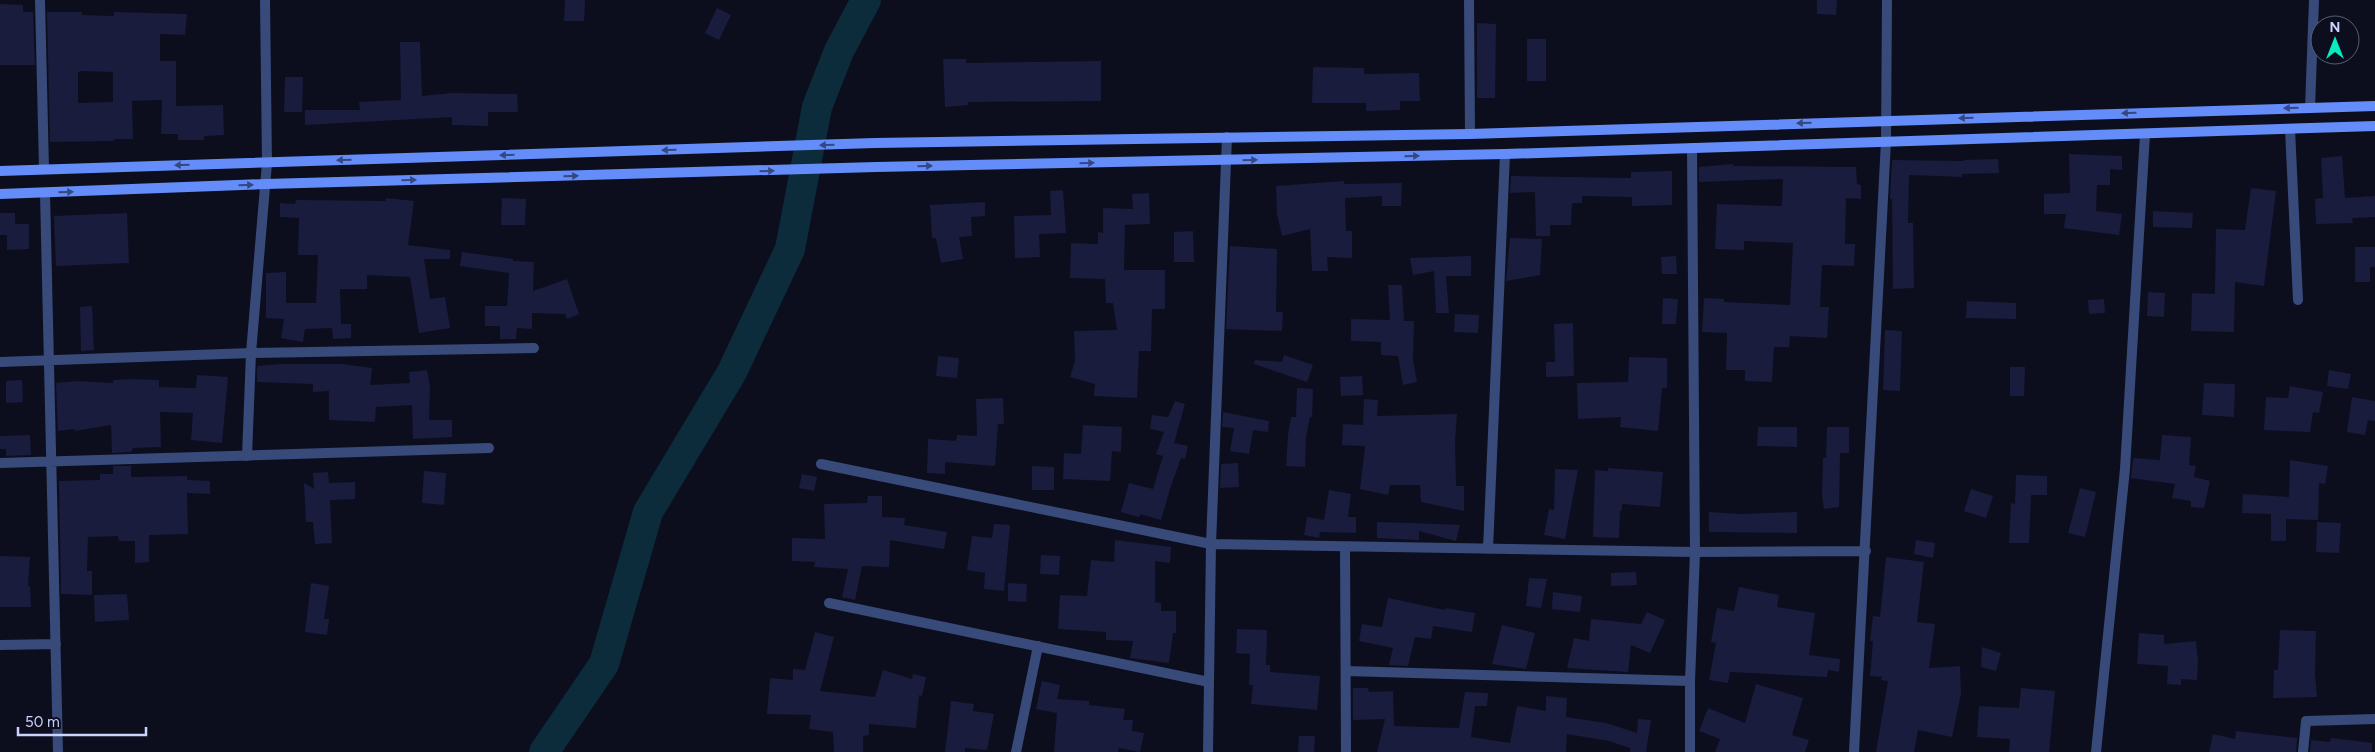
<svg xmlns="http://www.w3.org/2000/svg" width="2375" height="752" viewBox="0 0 2375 752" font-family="Figtree,sans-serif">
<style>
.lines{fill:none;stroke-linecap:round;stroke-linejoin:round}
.river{stroke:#0c2c3c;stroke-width:30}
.building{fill:#191c3d;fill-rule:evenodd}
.street{stroke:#384a7a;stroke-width:10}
.secondary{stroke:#648dfa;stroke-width:10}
.oneway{fill:#344780}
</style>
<rect width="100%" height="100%" fill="#0c0e1d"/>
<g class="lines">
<path class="river" d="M 544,752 L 604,664 L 648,512 L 732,372 L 790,249 L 817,107 L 839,51 L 866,0"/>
</g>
<path class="building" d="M 565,0 L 585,0 L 584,21 L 564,21 Z
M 1817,0 L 1837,0 L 1836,15 L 1817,14 Z
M 0,4 L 23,5 L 23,12 L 33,12 L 35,65 L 0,65 Z
M 717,8 L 731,15 L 719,40 L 705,33 Z
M 47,12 L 82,12 L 82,15 L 114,16 L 114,12 L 187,14 L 185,35 L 160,34 L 160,61 L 176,61 L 176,106 L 223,105 L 224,135 L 204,136 L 204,140 L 178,140 L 178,134 L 161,134 L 162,100 L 132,101 L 133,139 L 114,139 L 114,141 L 50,142 ZM 81,71 L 113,72 L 113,102 L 78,103 L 78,72 Z
M 1477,23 L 1496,24 L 1495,98 L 1477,98 Z
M 1527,39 L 1546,39 L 1546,81 L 1527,81 Z
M 400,42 L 420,42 L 422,96 L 452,93 L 517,94 L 518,112 L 488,112 L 488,126 L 452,125 L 452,117 L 305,125 L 305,110 L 360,110 L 359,102 L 401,100 Z
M 943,59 L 966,59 L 966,63 L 1101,61 L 1101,101 L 968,102 L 968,105 L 945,107 Z
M 1313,67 L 1364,68 L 1364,74 L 1419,73 L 1420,101 L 1400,101 L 1400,110 L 1366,111 L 1366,103 L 1312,103 Z
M 285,77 L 303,77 L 302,112 L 284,112 Z
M 2069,154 L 2122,156 L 2122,170 L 2110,169 L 2110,185 L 2097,185 L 2096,211 L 2122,214 L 2119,235 L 2064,228 L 2066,214 L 2044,214 L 2044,194 L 2070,193 Z
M 2342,156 L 2345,198 L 2375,196 L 2375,217 L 2352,218 L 2353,223 L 2316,224 L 2315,199 L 2323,198 L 2321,158 Z
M 1998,159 L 1999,173 L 1962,174 L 1962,177 L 1909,175 L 1908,223 L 1913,223 L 1914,288 L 1893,289 L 1892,199 L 1890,199 L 1892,160 L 1964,161 L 1964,160 Z
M 1733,164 L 1733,166 L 1856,167 L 1857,184 L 1861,185 L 1861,199 L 1846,198 L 1845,244 L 1855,244 L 1854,266 L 1822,265 L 1820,307 L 1829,307 L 1827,338 L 1790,336 L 1789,347 L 1774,347 L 1772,382 L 1745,381 L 1745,370 L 1726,370 L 1727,333 L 1702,332 L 1704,298 L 1724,299 L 1724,302 L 1790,305 L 1793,243 L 1744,241 L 1744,250 L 1715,249 L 1717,204 L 1782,206 L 1783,179 L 1699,182 L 1699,167 Z
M 1672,171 L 1672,205 L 1632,206 L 1632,197 L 1582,196 L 1582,203 L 1572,203 L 1571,225 L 1550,225 L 1550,236 L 1536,236 L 1535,192 L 1510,193 L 1511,176 L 1631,178 L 1631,172 Z
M 1344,181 L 1344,184 L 1402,183 L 1401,206 L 1382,206 L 1382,196 L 1345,198 L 1346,231 L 1352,231 L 1352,258 L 1327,257 L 1328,271 L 1312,271 L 1310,229 L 1282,236 L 1277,214 L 1276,186 Z
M 2251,188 L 2276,191 L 2264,286 L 2235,282 L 2234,332 L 2191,331 L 2192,293 L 2215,294 L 2216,229 L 2245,230 Z
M 1063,190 L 1066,233 L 1039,234 L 1040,257 L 1015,258 L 1014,216 L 1051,215 L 1050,191 Z
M 1149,193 L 1150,224 L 1125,225 L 1124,270 L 1165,270 L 1165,309 L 1152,309 L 1151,351 L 1139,351 L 1137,398 L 1094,396 L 1095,384 L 1070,377 L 1075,361 L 1074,331 L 1117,330 L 1113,303 L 1106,303 L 1105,279 L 1070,278 L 1071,243 L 1098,244 L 1098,232 L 1103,233 L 1103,208 L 1133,209 L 1132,194 Z
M 386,198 L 414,201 L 408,245 L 450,250 L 450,259 L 424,259 L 430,299 L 445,297 L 450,328 L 419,333 L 410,277 L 367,275 L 367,289 L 340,289 L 341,324 L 351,324 L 351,338 L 333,339 L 332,328 L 305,329 L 303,342 L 281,338 L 284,319 L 266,318 L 266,273 L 286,272 L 286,303 L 316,303 L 318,255 L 298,255 L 299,218 L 280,217 L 280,203 L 295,204 L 296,200 L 386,201 Z
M 502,198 L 526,199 L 525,225 L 501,225 Z
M 985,202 L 985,216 L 971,217 L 972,236 L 959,237 L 963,259 L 941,263 L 936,238 L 932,238 L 930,205 Z
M 2153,211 L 2193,213 L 2192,228 L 2153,227 Z
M 0,213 L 15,213 L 15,224 L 29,224 L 29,249 L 7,250 L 7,235 L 0,235 Z
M 127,213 L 129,263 L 56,266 L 54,216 Z
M 1193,231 L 1194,262 L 1174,262 L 1174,232 Z
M 1510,238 L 1542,239 L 1540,275 L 1506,281 Z
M 1230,246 L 1277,249 L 1276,312 L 1283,312 L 1282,331 L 1226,329 Z
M 2355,247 L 2375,247 L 2375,267 L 2370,267 L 2370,282 L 2355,282 Z
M 462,252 L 513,259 L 513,261 L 534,262 L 533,291 L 567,279 L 579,314 L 567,319 L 565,314 L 532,313 L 532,329 L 517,328 L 516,339 L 500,339 L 500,326 L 485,326 L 485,306 L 507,306 L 509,273 L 460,266 Z
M 1471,256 L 1471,276 L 1446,276 L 1449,313 L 1436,313 L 1434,271 L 1413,275 L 1410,258 Z
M 1676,256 L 1677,274 L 1662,274 L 1661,257 Z
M 1388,285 L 1402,285 L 1404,321 L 1414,321 L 1413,360 L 1417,382 L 1403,385 L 1398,356 L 1381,355 L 1381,342 L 1351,341 L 1351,319 L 1390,320 Z
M 2148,292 L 2165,293 L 2164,317 L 2147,316 Z
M 1663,298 L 1678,299 L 1676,324 L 1662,324 Z
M 2104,299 L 2105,313 L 2089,314 L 2088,300 Z
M 1967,301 L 2016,303 L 2016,319 L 1966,318 Z
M 92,306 L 94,350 L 81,351 L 80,307 Z
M 1455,314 L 1479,315 L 1478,333 L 1454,332 Z
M 1573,323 L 1574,376 L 1546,377 L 1546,362 L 1555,362 L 1554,324 Z
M 1885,330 L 1902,331 L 1900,391 L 1883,390 Z
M 1284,355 L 1313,365 L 1307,382 L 1254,364 L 1255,360 L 1282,362 Z
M 938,356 L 959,358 L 957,378 L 936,376 Z
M 1629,357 L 1667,358 L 1667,388 L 1662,388 L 1658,431 L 1620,427 L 1621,417 L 1578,419 L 1577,383 L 1628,382 Z
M 280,364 L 342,364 L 372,368 L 370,385 L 410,383 L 409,372 L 427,370 L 430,387 L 429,420 L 452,420 L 452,437 L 413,439 L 412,405 L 376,407 L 375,422 L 329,420 L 329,391 L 313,392 L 313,384 L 257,382 L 257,366 Z
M 2010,367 L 2025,367 L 2024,396 L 2010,396 Z
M 2329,370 L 2351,374 L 2348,389 L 2327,386 Z
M 197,375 L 228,377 L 222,443 L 191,440 L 193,413 L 160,412 L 161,447 L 133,448 L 131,452 L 112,453 L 111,425 L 75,431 L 74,429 L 58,431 L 56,383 L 77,381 L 113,383 L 113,380 L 134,379 L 159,380 L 159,387 L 196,388 Z
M 1362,376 L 1363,395 L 1341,396 L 1340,377 Z
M 22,380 L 23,402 L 6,403 L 6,381 Z
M 2204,383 L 2235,384 L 2234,417 L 2202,415 Z
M 2290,386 L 2323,392 L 2319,413 L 2313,412 L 2310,432 L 2264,430 L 2266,397 L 2288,398 Z
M 1297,388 L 1313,389 L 1312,417 L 1310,417 L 1306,437 L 1305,467 L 1286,466 L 1288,435 L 1291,417 L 1296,417 Z
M 2352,397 L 2375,401 L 2375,421 L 2368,420 L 2365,435 L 2347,432 Z
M 1003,398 L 1004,424 L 998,424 L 995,466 L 945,462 L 945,474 L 927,473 L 928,439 L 956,441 L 957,435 L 977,436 L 976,399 Z
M 1364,399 L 1378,400 L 1377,416 L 1457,414 L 1455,441 L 1456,486 L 1464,486 L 1464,511 L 1421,502 L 1420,485 L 1390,485 L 1388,495 L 1360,489 L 1365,446 L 1342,445 L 1343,424 L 1363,425 Z
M 1175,401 L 1185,404 L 1174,443 L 1188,446 L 1185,459 L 1181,458 L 1170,489 L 1161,520 L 1140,514 L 1139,517 L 1121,512 L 1129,483 L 1153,489 L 1163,456 L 1156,454 L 1164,432 L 1150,429 L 1152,415 L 1168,417 Z
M 1223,412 L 1269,421 L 1268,432 L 1253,430 L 1249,454 L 1230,451 L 1234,428 L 1222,427 Z
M 1083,425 L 1122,427 L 1121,452 L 1112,451 L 1110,481 L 1063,479 L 1064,453 L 1081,454 Z
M 1758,427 L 1797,427 L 1797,447 L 1757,446 Z
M 1827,427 L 1849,427 L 1849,453 L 1840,453 L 1839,507 L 1824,509 L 1822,495 L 1823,458 L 1826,458 Z
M 30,435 L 31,455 L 6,456 L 6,449 L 0,449 L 0,436 Z
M 2162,435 L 2191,437 L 2189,465 L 2196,466 L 2194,477 L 2210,481 L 2204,508 L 2191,507 L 2191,501 L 2172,498 L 2175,484 L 2131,478 L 2133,458 L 2160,460 Z
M 2290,460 L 2328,466 L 2325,484 L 2319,483 L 2318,520 L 2286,519 L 2286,541 L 2271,541 L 2271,514 L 2242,513 L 2243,494 L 2289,497 Z
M 1238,463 L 1239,487 L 1220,488 L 1221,464 Z
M 113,466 L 131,466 L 131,477 L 187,476 L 187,480 L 210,481 L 210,494 L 187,493 L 188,534 L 149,535 L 149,562 L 135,563 L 135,541 L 119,541 L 118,536 L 88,537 L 87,571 L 92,571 L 92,595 L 61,594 L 59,481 L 100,480 L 100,474 L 113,474 Z
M 1032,466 L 1054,467 L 1054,490 L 1032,490 Z
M 1608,468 L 1663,472 L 1660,507 L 1622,504 L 1622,511 L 1620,511 L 1619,538 L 1593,537 L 1595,470 L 1608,471 Z
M 1555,469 L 1578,470 L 1565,539 L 1544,535 L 1549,509 L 1554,510 Z
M 424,471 L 446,473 L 444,505 L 422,503 Z
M 328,472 L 329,483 L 355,482 L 355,499 L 330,500 L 332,543 L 315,544 L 313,522 L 306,522 L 304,483 L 314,489 L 313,473 Z
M 802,474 L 817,477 L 814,491 L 799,488 Z
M 2016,475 L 2047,476 L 2047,495 L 2031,495 L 2029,543 L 2009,543 L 2011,503 L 2015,504 Z
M 2080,488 L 2096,492 L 2085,537 L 2068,533 Z
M 1971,489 L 1993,496 L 1986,518 L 1964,511 Z
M 1329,490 L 1351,494 L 1348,517 L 1356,517 L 1356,533 L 1320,532 L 1319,538 L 1304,535 L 1307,517 L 1324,520 Z
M 868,496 L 882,496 L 882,517 L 905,518 L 904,525 L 947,532 L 944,549 L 890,540 L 889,567 L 862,566 L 855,600 L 842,597 L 848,569 L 814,567 L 815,562 L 792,561 L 792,538 L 825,539 L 824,504 L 867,503 Z
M 1709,512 L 1742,514 L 1797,512 L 1797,533 L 1709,532 Z
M 1377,522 L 1412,523 L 1460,525 L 1456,541 L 1419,531 L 1419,540 L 1377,538 Z
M 2317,522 L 2341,523 L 2339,553 L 2316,552 Z
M 994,524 L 1010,525 L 1004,591 L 984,589 L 985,573 L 967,570 L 972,536 L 992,538 Z
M 1115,540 L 1171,547 L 1170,563 L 1155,561 L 1155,602 L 1161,603 L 1161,611 L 1176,611 L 1176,633 L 1173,633 L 1169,663 L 1130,658 L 1133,641 L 1106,640 L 1106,632 L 1058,629 L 1060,595 L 1087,596 L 1091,560 L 1114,562 Z
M 1916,540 L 1935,543 L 1933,558 L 1914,554 Z
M 1041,555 L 1060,556 L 1059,575 L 1040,574 Z
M 0,556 L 30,557 L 28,586 L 30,586 L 31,607 L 0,607 Z
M 1886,557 L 1924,562 L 1917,622 L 1935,624 L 1929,668 L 1960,666 L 1961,694 L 1952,737 L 1918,730 L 1914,752 L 1876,752 L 1888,681 L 1881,680 L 1882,677 L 1870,676 L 1873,641 L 1870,641 L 1873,616 L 1880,617 Z
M 1636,572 L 1637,585 L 1611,586 L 1611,573 Z
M 1529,578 L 1547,579 L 1541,608 L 1526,606 Z
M 311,583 L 329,586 L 324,619 L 329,619 L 327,635 L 305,632 Z
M 1008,583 L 1027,584 L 1026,602 L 1008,601 Z
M 1739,587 L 1779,595 L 1777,607 L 1815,613 L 1809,655 L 1840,659 L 1839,672 L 1828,670 L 1827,677 L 1730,672 L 1728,683 L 1709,680 L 1716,643 L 1711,642 L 1717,608 L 1734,611 Z
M 1553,592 L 1582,596 L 1580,612 L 1552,609 Z
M 127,594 L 129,620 L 95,622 L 94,595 Z
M 1388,598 L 1445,610 L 1445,608 L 1475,613 L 1472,632 L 1433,626 L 1431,639 L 1415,637 L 1408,666 L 1389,665 L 1393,648 L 1359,641 L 1362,624 L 1382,627 Z
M 1647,612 L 1665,620 L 1650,653 L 1631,645 L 1628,672 L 1567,668 L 1574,638 L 1589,641 L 1591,619 L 1641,624 Z
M 1502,625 L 1535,633 L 1526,669 L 1492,664 Z
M 1237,629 L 1267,630 L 1266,665 L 1270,665 L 1270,672 L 1320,676 L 1317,710 L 1251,704 L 1253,685 L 1249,685 L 1250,654 L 1236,653 Z
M 2280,630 L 2316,631 L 2315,674 L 2317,697 L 2273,698 L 2274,670 L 2278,670 Z
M 815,632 L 834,637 L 820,691 L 875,697 L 883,670 L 912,679 L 913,674 L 926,677 L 922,696 L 919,695 L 916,728 L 869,724 L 869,735 L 863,736 L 863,752 L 834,752 L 833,732 L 809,729 L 811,715 L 767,714 L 770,678 L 793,680 L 793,669 L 805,670 Z
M 2139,633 L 2164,635 L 2164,644 L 2196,641 L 2198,661 L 2197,680 L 2181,679 L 2181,685 L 2167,684 L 2168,666 L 2137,664 Z
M 1982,647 L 2001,653 L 1996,671 L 1981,667 Z
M 1042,681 L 1060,685 L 1057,699 L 1089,701 L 1089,705 L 1125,709 L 1123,720 L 1133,720 L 1132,731 L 1144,733 L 1140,752 L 1119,748 L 1118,752 L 1054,752 L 1057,713 L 1036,709 Z
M 1756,684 L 1803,698 L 1792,735 L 1809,740 L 1805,752 L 1715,752 L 1720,739 L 1699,731 L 1708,708 L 1745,723 Z
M 1353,688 L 1368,688 L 1369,692 L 1393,691 L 1394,726 L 1459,728 L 1465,692 L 1488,693 L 1487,706 L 1475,706 L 1471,737 L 1510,743 L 1517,706 L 1546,711 L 1546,696 L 1567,698 L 1566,717 L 1606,723 L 1637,733 L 1638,719 L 1651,720 L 1646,752 L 1630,752 L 1630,748 L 1609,741 L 1567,734 L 1566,752 L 1377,752 L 1385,719 L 1353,720 Z
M 2021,688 L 2055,691 L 2049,752 L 2009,752 L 2010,739 L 1977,737 L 1979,706 L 2019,708 Z
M 951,701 L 974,704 L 973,711 L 994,714 L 987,750 L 965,748 L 965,752 L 945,752 Z
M 2236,731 L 2297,738 L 2296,752 L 2209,752 L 2213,734 L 2235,739 Z
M 1299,736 L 1315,736 L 1314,752 L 1298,752 Z
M 2331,738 L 2372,743 L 2372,752 L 2310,752 L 2311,740 L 2330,742 Z"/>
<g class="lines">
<path class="street" d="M 40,0 L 44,169
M 1469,0 L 1470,134
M 2310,108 L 2314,0
M 2290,129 L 2298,300
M 45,193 L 58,752
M 0,362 L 251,353 L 534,348
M 247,456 L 251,353 L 267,163 L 265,0
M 0,463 L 489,448
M 821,464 L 1211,544 L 1695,552 L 1866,551
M 1345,547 L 1346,752
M 1488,549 L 1505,154
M 829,603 L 1209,682
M 0,645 L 56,644
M 1346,671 L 1690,681
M 1016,752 L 1038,646
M 1208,752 L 1211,544 L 1227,137
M 1690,752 L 1690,681 L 1695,552 L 1692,148
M 1854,752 L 1886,141 L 1887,0
M 2096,752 L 2125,469 L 2145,134
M 2303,752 L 2306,721 L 2375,719"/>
<path class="secondary" d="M 0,171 L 875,143 L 1470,134 L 2375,106
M 0,194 L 266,184 L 876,167 L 1505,154 L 2375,126"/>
</g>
<defs><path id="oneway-solid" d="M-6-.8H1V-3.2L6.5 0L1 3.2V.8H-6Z" transform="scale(1.25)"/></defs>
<g class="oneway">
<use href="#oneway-solid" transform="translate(2291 108) rotate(178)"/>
<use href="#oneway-solid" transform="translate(2129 113) rotate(178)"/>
<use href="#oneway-solid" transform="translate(1966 118) rotate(178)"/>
<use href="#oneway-solid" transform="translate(1804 123) rotate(178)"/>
<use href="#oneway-solid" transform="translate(827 145) rotate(178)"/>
<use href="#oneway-solid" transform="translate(669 150) rotate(178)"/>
<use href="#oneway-solid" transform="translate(507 155) rotate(178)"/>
<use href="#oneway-solid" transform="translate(1412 156) rotate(-1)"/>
<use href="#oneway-solid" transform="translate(344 160) rotate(178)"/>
<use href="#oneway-solid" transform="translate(1250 160) rotate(-1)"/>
<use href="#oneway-solid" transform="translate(1087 163) rotate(-1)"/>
<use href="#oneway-solid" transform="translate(182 165) rotate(178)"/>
<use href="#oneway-solid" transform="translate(925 166) rotate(-1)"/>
<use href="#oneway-solid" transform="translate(767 171) rotate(-2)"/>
<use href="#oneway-solid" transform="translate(571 176) rotate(-2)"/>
<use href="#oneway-solid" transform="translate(409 180) rotate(-2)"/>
<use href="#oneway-solid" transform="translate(246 185) rotate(-2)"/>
<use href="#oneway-solid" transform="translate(66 192) rotate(-2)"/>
</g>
<g transform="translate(2335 40)"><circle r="24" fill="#0c0e1d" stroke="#585d77"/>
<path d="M0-4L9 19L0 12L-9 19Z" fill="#08ebbd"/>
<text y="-8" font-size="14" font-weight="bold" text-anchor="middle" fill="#c9d3fd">N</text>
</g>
<path d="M18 727v8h128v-8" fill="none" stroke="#c9d3fd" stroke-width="2.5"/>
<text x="25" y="727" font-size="15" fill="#c9d3fd" stroke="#0c0e1d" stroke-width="4" paint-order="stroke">50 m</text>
</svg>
